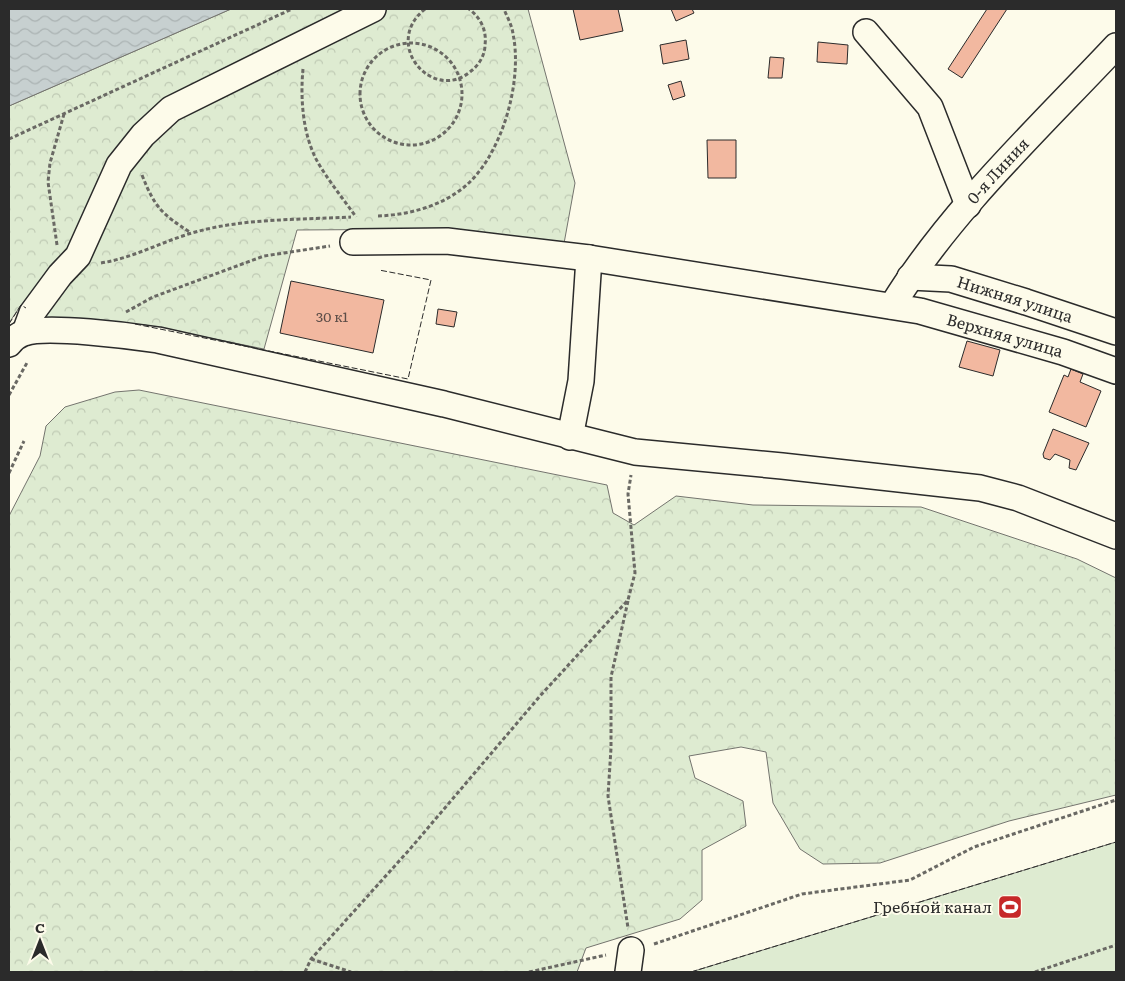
<svg xmlns="http://www.w3.org/2000/svg" width="1125" height="981" viewBox="0 0 1125 981" font-family="Literata,serif">
<style>
.forest{fill:url(#forest-crowns);stroke:#74746e}
.pitch{fill:#deebd1;stroke:#74746e}
.water{fill:url(#water-waves);stroke:#74746e}
.building{fill:#f2b8a0;stroke:#2b2b2b}
.lines{fill:none;stroke-linecap:round;stroke-linejoin:round}
.minor-casing{stroke:#2b2b2b;stroke-width:28}
.path{stroke:#6a6964;stroke-width:3;stroke-dasharray:4 2.5;stroke-linecap:butt}
.minor{stroke:#fdfbea;stroke-width:25}
.fence{stroke:#2b2b2b;stroke-width:1;stroke-dasharray:6 2.5;stroke-linecap:butt}
.labels{text-anchor:middle;stroke-width:4;stroke-linejoin:round;paint-order:stroke}
.number-label{font-size:14px;fill:#5d4e48}
.street-label{font-size:16px;fill:#2b2b2b;stroke:#fdfbea}
.poi-label{font-size:16px;fill:#2b2b2b;stroke:#fdfbea;text-anchor:end}
</style>
<defs>
<pattern id="forest-crowns" width="20" height="18" patternUnits="userSpaceOnUse" patternTransform="scale(1.25)"><rect width="20" height="18" fill="#deebd1"/><path d="M2 6a3 3 0 1 1 6 0M12 15a3 3 0 1 1 6 0" fill="none" stroke="#bfcab4"/></pattern>
<pattern id="water-waves" width="16" height="10" patternUnits="userSpaceOnUse" patternTransform="scale(1.25)"><rect width="16" height="10" fill="#c7d0d0"/><path d="M0 5q4-4 8 0t8 0" fill="none" stroke="#abb3b3"/></pattern>
</defs>
<rect width="100%" height="100%" fill="#fdfbea"/>
<path class="forest" d="M 231,9 L 528,9 L 575,183 L 563,249 L 447,229 L 297,230 L 264,349 L 145,325 L 41,322 L 21,305 L 9,323 L 9,106 Z
M 139,390 L 607,485 L 613,513 L 634,525 L 676,496 L 753,505 L 921,507 L 1077,559 L 1116,578 L 1116,795 L 1009,821 L 880,863 L 823,864 L 800,849 L 773,803 L 766,752 L 741,747 L 689,756 L 695,778 L 743,801 L 746,826 L 702,850 L 702,900 L 680,919 L 586,948 L 577,972 L 9,972 L 9,516 L 40,456 L 46,426 L 65,407 L 115,392 Z"/>
<path class="pitch" d="M 1116,842 L 1116,972 L 691,972 Z"/>
<path class="water" d="M 9,9 L 231,9 L 9,106 Z"/>
<path class="building" d="M 573,9 L 618,9 L 623,31 L 580,40 Z
M 671,9 L 692,9 L 694,13 L 676,21 Z
M 987,9 L 1007,9 L 962,78 L 948,69 Z
M 686,40 L 689,59 L 663,64 L 660,45 Z
M 818,42 L 848,45 L 847,64 L 817,62 Z
M 770,57 L 784,58 L 782,78 L 768,78 Z
M 681,81 L 685,96 L 673,100 L 668,85 Z
M 707,140 L 736,140 L 736,178 L 708,178 Z
M 291,281 L 384,300 L 373,353 L 280,333 Z
M 438,309 L 457,312 L 454,327 L 436,324 Z
M 967,341 L 1000,350 L 993,376 L 959,367 Z
M 1071,369 L 1083,374 L 1080,382 L 1101,391 L 1086,427 L 1049,412 L 1064,375 L 1068,377 Z
M 1053,429 L 1089,443 L 1076,470 L 1069,468 L 1070,460 L 1055,454 L 1050,460 L 1044,458 L 1043,454 Z"/>
<g class="lines">
<defs>
<g id="minor">
<path d="M 866,32 L 930,107 L 968,205"/>
<path d="M 353,242 L 447,241 L 589,258"/>
<path id="s1" d="M 910,277 L 951,279 L 1026,302 L 1116,332"/>
<path id="s2" d="M 892,306 C 949,212 1041,126 1116,46"/>
<path d="M 25,332 L 32,313 L 60,275 L 78,256 L 119,165 L 143,135 L 171,109 L 373,9"/>
<path d="M 9,344 C 13,339 18,335 24,333 C 46,325 132,336 158,340 L 444,404 L 635,452 L 782,466 L 980,488 L 1018,498 L 1116,536"/>
<path id="s3" d="M 570,437 L 581,381 L 589,258 L 920,311 L 1063,352 L 1116,371"/>
<path d="M 628,972 L 631,950"/>
</g>
</defs>
<use href="#minor" class="minor-casing"/>
<path class="path" d="M 425,9 C 381,44 433,104 471,71 C 479,65 485,55 485,45 C 487,30 480,17 469,9
M360 94a51 51 0 1 1 102 0a51 51 0 1 1-102 0Z
M 303,69 C 300,100 303,139 320,166 C 331,184 344,200 356,217
M 9,139 L 292,9
M 142,175 C 155,208 162,214 191,233
M 378,216 C 407,215 439,207 463,188 C 502,157 523,81 513,34 C 512,25 507,17 504,9
M 57,245 L 48,182 L 50,163 L 64,114
M 101,263 C 133,258 161,242 192,233 C 242,218 299,220 351,217
M 126,312 L 153,297 L 264,256 L 330,246
M 9,395 L 28,361
M 9,473 L 24,441
M 628,601 L 611,677 L 611,748 L 608,796 L 628,928
M 654,944 L 802,894 L 910,880 L 974,847 L 1116,800
M 311,959 L 351,972
M 305,972 L 311,959 L 410,849 L 540,696 L 628,600 L 635,573 L 628,494 L 631,475
M 529,972 L 606,955
M 1035,972 L 1116,945"/>
<use href="#minor" class="minor"/>
<path class="fence" d="M 9,324 L 21,305 L 26,308
M 135,324 L 408,379 L 431,280 L 379,270
M 691,972 L 1116,842"/>
</g>
<defs>
<symbol id="stadium-square" viewBox="-11 -11 22 22"><rect x="-9" y="-9" width="18" height="18" rx="4" fill="#c62828" stroke="#fdfbea"/><path d="M0-5a6.5 5 0 1 0 0 10a6.5 5 0 1 0 0-10ZM-3.5-1.8h7v3.6h-7Z" fill="#fff"/></symbol>
</defs>
<g fill-rule="evenodd">
<use href="#stadium-square" x="996" y="893" width="28" height="28"/>
</g>
<g class="labels">
<g class="number-label">
<text x="332" y="322">30 к1</text>
</g>
<g class="street-label">
<text dy="6" stroke="none"><textPath href="#s2" startOffset="172">0-я Линия</textPath></text>
<text dy="6" stroke="none"><textPath href="#s1" startOffset="108">Нижняя улица</textPath></text>
<text dy="6" stroke="none"><textPath href="#s3" startOffset="604">Верхняя улица</textPath></text>
</g>
<g class="poi-label">
<text x="992" y="913">Гребной канал</text>
</g>
</g>
<rect width="1125" height="981" fill="none" stroke="#2b2b2b" stroke-width="20"/>
<g transform="translate(40 941)" stroke="#fdfbea" stroke-width="4" paint-order="stroke">
<path d="M0-4L9 19L0 12L-9 19Z" fill="#2b2b2b"/>
<text y="-8" font-size="14" font-weight="bold" text-anchor="middle" fill="#2b2b2b">С</text>
</g>
</svg>
